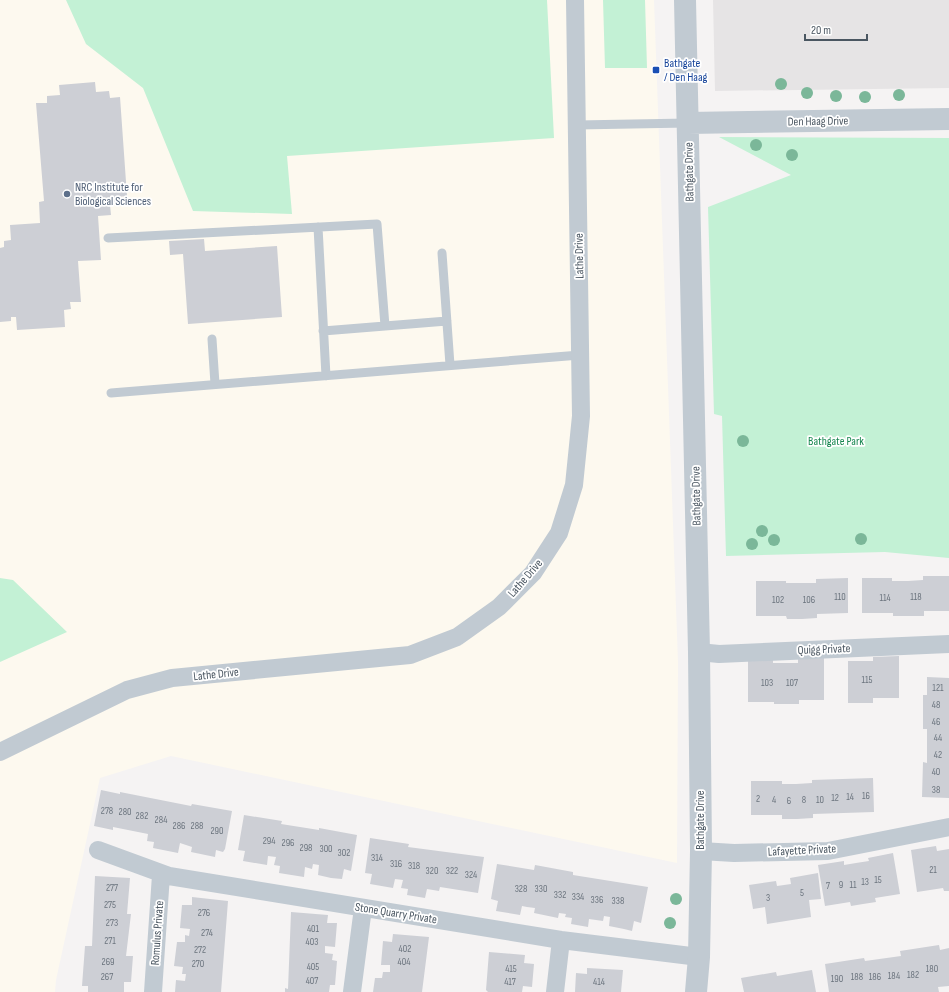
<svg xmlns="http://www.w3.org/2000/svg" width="949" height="992" viewBox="0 0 949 992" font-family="'Sofia Sans Condensed',sans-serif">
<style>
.commercial{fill:#fdf9ef}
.education{fill:#e6e4e5}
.green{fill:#c3f1d5}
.building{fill:#cdcfd5}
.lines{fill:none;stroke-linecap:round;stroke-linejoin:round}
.service{stroke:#c1cad2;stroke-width:9}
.minor{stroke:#c1cad2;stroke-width:18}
.tertiary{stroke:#c1cad2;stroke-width:22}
.tree{fill:#7bb799}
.transit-dot{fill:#1a4fb4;stroke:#fff;stroke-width:1.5}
.service-dot{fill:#5c6f8a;stroke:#fff;stroke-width:1.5}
.labels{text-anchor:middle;stroke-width:3.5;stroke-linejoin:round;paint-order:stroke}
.number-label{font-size:10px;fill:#6b747e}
.transit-label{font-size:12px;fill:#164399;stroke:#fff;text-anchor:start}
.street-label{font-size:12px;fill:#4a5661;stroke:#fff}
.service-label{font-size:12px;fill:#4e5e75;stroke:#fff;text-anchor:start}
.park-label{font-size:12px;fill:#17864f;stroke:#fff}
</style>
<rect width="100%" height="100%" fill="#f5f3f3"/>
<path class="commercial" d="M 0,0 L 654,0 L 678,662 L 677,863 L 171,756 L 100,778 L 56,980 L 55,992 L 0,992 Z"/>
<path class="education" d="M 713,0 L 949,0 L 949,88 L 715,91 Z"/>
<path class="green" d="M 66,0 L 547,0 L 554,138 L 287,156 L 292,214 L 193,211 L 143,88 L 86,44 Z
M 603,0 L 645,0 L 647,68 L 605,68 Z
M 719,137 L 949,138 L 949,558 L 885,552 L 726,556 L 722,416 L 714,414 L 708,207 L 791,175 Z
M 0,578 L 13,580 L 67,632 L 0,662 Z"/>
<path class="building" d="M 95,82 L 96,92 L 109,91 L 110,98 L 120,97 L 127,196 L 116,197 L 116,204 L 110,205 L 111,215 L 98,216 L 101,260 L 78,261 L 81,302 L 70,302 L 71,309 L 64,310 L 65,327 L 17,330 L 16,317 L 11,317 L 11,321 L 0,322 L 0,248 L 4,247 L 4,241 L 11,240 L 10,225 L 40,223 L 39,202 L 44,201 L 36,103 L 47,103 L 47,96 L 60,95 L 59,85 Z
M 204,239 L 205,251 L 277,246 L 282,317 L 188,324 L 183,254 L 170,255 L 169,241 Z
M 923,576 L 949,576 L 949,611 L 924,611 L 924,616 L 893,616 L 893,613 L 862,613 L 862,578 L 892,578 L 892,581 L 908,581 L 923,580 Z
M 848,578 L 848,613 L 817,614 L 817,618 L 802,619 L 787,619 L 786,616 L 756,616 L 756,581 L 786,581 L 786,583 L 816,583 L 816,579 Z
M 899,656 L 899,698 L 873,698 L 873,703 L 848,703 L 848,661 L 873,661 L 873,657 Z
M 824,658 L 824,700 L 799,700 L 799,704 L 774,704 L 774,702 L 748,702 L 748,660 L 773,659 L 773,663 L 798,663 L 798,659 Z
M 927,677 L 949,678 L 949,798 L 922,797 L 923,762 L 927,763 L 927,729 L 923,729 L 923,695 L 927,695 Z
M 873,778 L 874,812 L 813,814 L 813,818 L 797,819 L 782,819 L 782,815 L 751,815 L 751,781 L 782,781 L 782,784 L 796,784 L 812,783 L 812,780 Z
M 101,790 L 120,794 L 120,792 L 191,806 L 192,804 L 232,811 L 225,849 L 223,852 L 216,850 L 215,857 L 191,852 L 192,847 L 180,843 L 178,853 L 153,848 L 154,842 L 147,841 L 148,834 L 113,827 L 113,830 L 94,826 Z
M 244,815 L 282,821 L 281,824 L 319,830 L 319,828 L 357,835 L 351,871 L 344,869 L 342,879 L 331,878 L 318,875 L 319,865 L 313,864 L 312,869 L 305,867 L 304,877 L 279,873 L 280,866 L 274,865 L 276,857 L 268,856 L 267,865 L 243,861 L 245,851 L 238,850 Z
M 370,838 L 409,844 L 408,847 L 484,857 L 478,893 L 440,887 L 439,891 L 427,889 L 425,898 L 407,895 L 408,889 L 401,888 L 403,880 L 395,879 L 393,888 L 370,884 L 372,874 L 365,873 Z
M 936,846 L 937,851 L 949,849 L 949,891 L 944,891 L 943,888 L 917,892 L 911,850 Z
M 893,853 L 900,894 L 875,898 L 876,902 L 863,904 L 851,906 L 850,902 L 825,906 L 818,865 L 844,861 L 844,865 L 856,863 L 869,861 L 868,858 Z
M 497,864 L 534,870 L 535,865 L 573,872 L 573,875 L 648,887 L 641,923 L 634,921 L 632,931 L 624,929 L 609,926 L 610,917 L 604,916 L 603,921 L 589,919 L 588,927 L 571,924 L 572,918 L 565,917 L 566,914 L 559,913 L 558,918 L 534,913 L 535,908 L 527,907 L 522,906 L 520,915 L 496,911 L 498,901 L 491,899 Z
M 818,873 L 821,899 L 809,900 L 811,917 L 767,924 L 765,907 L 753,909 L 749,885 L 776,881 L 777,886 L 791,884 L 790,878 Z
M 95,876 L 130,878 L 127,914 L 131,914 L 126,956 L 133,956 L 131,982 L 124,982 L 124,992 L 88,992 L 88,986 L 82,986 L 85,946 L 92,946 Z
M 192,897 L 228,901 L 221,992 L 175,992 L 176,980 L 185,981 L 186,974 L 182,974 L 183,967 L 174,966 L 177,942 L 185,942 L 185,935 L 189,936 L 190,929 L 180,928 L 182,905 L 192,905 Z
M 291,912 L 328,915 L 327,923 L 337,923 L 335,947 L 325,946 L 325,953 L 333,954 L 332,960 L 337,961 L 335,985 L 330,985 L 329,992 L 285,992 L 285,988 L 288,989 Z
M 393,934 L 429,937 L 422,992 L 373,992 L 375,978 L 382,978 L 383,972 L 390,972 L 390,965 L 381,965 L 383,941 L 392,942 Z
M 939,945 L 940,950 L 949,948 L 949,986 L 938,987 L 939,992 L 829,992 L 825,964 L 864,958 L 865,961 L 901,956 L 900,951 Z
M 489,952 L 525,955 L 524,963 L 534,964 L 532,987 L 523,986 L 522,992 L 488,992 L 486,990 Z
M 587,968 L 623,970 L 621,992 L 575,992 L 576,973 L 587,974 Z
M 812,970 L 816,992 L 744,992 L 741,978 L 776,972 L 777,976 Z"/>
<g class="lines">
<path class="service" d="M 577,125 L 688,123
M 318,227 L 326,376
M 108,238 L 377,224 L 385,326
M 442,253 L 450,365
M 323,331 L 447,321
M 212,339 L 215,384
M 111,393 L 580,355"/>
<path class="minor" d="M 699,652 L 719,654 L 949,644
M 0,752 L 127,690 L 172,678 L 410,655 L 457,637 L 499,607 L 533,573 L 559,533 L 574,485 L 581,416 L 575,0
M 98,850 L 169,876 L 561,940 L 699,957
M 701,851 L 734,853 L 828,851 L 949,827
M 153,992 L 161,875
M 352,992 L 363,908
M 555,992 L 561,940"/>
<path class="tertiary" d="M 685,0 L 699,652 L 701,851 L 699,957 L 696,992
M 688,123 L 949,119"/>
</g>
<g class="tree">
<circle cx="781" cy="84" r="6"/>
<circle cx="807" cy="93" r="6"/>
<circle cx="899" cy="95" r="6"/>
<circle cx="836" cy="96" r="6"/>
<circle cx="865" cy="97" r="6"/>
<circle cx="756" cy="145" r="6"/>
<circle cx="792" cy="155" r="6"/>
<circle cx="743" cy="441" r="6"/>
<circle cx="762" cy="531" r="6"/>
<circle cx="861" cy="539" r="6"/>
<circle cx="774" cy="540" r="6"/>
<circle cx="752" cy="544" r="6"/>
<circle cx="676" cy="899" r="6"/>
<circle cx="670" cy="923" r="6"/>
</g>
<rect class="transit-dot" x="652" y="66" width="8" height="8" rx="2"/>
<circle class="service-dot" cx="67" cy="194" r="4"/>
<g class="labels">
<g class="number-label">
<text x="840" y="600">110</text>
<text x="916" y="600">118</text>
<text x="885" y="601">114</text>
<text x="778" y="603">102</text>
<text x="809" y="603">106</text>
<text x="867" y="683">115</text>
<text x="767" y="686">103</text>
<text x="792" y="686">107</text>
<text x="938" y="691">121</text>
<text x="936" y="708">48</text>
<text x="936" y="725">46</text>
<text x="938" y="741">44</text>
<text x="938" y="758">42</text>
<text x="936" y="775">40</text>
<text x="936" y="793">38</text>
<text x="866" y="799">16</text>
<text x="850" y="800">14</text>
<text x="835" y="801">12</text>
<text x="758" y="802">2</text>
<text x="774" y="803">4</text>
<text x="804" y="803">8</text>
<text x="820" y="803">10</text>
<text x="789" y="804">6</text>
<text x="107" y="814">278</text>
<text x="125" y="815">280</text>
<text x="142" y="819">282</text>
<text x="161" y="823">284</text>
<text x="179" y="829">286</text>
<text x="197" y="829">288</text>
<text x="217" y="834">290</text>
<text x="269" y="844">294</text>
<text x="288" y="846">296</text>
<text x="306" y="851">298</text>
<text x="326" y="852">300</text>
<text x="344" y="856">302</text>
<text x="377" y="861">314</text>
<text x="396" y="867">316</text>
<text x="414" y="869">318</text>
<text x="933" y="873">21</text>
<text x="432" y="874">320</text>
<text x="452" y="874">322</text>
<text x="471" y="878">324</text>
<text x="878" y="883">15</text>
<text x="865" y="885">13</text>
<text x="841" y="888">9</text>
<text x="853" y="888">11</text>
<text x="828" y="889">7</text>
<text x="112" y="891">277</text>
<text x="521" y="892">328</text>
<text x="541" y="892">330</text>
<text x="802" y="896">5</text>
<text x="560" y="898">332</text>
<text x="578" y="900">334</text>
<text x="768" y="901">3</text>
<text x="597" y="903">336</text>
<text x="618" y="904">338</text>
<text x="110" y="908">275</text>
<text x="204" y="916">276</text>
<text x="112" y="926">273</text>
<text x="313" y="932">401</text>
<text x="207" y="936">274</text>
<text x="110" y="944">271</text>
<text x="312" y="945">403</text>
<text x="405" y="952">402</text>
<text x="200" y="953">272</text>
<text x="108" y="965">269</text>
<text x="404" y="965">404</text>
<text x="198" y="967">270</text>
<text x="313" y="970">405</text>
<text x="511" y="972">415</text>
<text x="932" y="972">180</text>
<text x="913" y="978">182</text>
<text x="894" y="979">184</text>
<text x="107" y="980">267</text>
<text x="857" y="980">188</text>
<text x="875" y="980">186</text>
<text x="837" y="982">190</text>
<text x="312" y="984">407</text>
<text x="510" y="985">417</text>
<text x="599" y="985">414</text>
</g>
<g class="transit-label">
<text x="664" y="67">Bathgate<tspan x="664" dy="14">/ Den Haag</tspan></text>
</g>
<g class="street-label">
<text transform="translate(818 121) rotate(-1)" y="4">Den Haag Drive</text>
<text transform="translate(689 172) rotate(-91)" y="4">Bathgate Drive</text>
<text transform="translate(579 256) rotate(-91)" y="4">Lathe Drive</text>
<text transform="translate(696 496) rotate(-91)" y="4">Bathgate Drive</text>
<text transform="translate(525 578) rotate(-49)" y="4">Lathe Drive</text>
<text transform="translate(824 649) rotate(-2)" y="4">Quigg Private</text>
<text transform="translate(216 674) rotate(-6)" y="4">Lathe Drive</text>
<text transform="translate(700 820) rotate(-90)" y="4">Bathgate Drive</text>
<text transform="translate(802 850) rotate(-3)" y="4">Lafayette Private</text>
<text transform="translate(396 913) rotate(9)" y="4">Stone Quarry Private</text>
<text transform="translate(157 933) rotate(-86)" y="4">Romulus Private</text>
</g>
<g class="service-label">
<text x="75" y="191">NRC Institute for<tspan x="75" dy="14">Biological Sciences</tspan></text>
</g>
<g class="park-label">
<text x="836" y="445">Bathgate Park</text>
</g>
</g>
<path d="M805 34v6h62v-6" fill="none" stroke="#4a5661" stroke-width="2"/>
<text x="811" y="34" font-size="12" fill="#4a5661" stroke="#ffffff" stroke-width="3" paint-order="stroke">20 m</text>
</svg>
